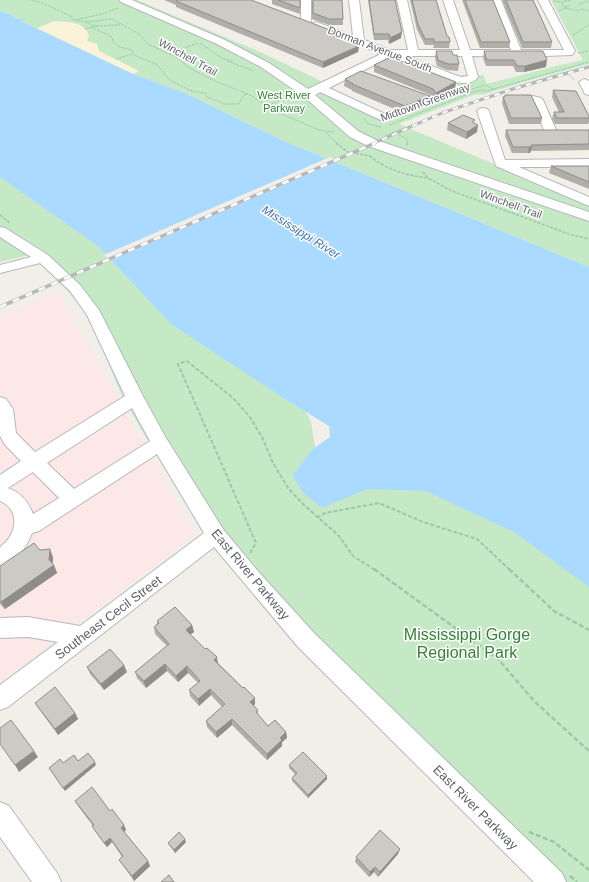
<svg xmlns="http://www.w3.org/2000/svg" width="589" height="882" viewBox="0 0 589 882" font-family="Arial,sans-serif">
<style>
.medical{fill:#fce8e6}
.green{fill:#c5e8c5}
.sand{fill:#fbf3d9}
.water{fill:#aadaff}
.pier{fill:#f1efe8}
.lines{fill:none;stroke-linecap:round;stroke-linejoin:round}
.minor-casing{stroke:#b5b8bc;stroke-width:2}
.path-far3{stroke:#9cc7a9;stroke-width:1;stroke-dasharray:2.5 1;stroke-linecap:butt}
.path-far2{stroke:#9cc7a9;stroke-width:1.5;stroke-dasharray:3 1.5;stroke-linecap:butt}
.path-far1{stroke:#9cc7a9;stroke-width:2;stroke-dasharray:4 2;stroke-linecap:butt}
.path{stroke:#9cc7a9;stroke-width:2.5;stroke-dasharray:5 2.5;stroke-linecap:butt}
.minor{fill:#fff;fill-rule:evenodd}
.rail-far1-casing{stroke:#b6b7b8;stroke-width:3}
.rail-casing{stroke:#b6b7b8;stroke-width:3.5}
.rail-far1{stroke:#fff;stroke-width:2;stroke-dasharray:5.5;stroke-linecap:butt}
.rail{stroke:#fff;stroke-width:2.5;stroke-dasharray:7;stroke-linecap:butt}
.wall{fill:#afaea9}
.shaded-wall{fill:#8f8d8a}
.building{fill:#cccac5;stroke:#8f8d8a}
.labels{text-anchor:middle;stroke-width:3;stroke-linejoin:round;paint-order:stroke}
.far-street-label{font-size:11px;fill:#5f6368;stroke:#fff}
.far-park-label{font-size:11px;fill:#348238;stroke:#fff}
.far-water-label{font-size:12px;font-style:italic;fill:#4174aa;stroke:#fff}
.street-label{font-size:13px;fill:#5f6368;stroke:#fff}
.near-park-label{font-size:16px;fill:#348238;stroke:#fff}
</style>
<rect width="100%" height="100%" fill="#f1efe8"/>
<path class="medical" d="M 58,292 L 195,535 L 0,682 L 0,318 Z"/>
<path class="green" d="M 0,0 L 137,0 L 260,52 L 334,87 L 324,93 L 390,121 L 468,91 L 451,82 L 463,75 L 483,75 L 487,84 L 560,65 L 583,60 L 551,0 L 589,0 L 589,64 L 530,80 L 482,95 L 479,94 L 474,95 L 399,124 L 589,204 L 589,267 L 284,141 L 185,93 L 133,74 L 17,19 L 10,14 L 0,11 Z
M 0,174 L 100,241 L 300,400 L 311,422 L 315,447 L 300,471 L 435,487 L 589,573 L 589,882 L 540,882 L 202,527 C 174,484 147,441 123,397 C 111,373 104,347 92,324 C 77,297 52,274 29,255 L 0,262 Z"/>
<path class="sand" d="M 55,21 C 67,22 85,21 89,36 L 87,41 L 97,44 L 99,51 L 139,71 L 133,74 L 37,28 Z"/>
<path class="water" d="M 0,11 L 10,14 L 17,19 L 24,18 L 25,19 L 21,21 L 133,74 L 185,93 L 284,141 L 589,267 L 589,587 L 514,532 L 425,491 L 367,489 L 322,508 L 303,493 L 293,475 L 313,449 L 330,437 L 329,426 L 288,401 L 171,324 L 98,246 L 0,177 Z"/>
<path class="pier" d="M 330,157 L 338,161 L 110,261 L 104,255 Z"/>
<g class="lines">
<defs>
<path id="minor" d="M 119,0 L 132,0 L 225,40 L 269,63 L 308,89 L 381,54 L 313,27 L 311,25 L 316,22 L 319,23 L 353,36 L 349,0 L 359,0 L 364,40 L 390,50 L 408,50 L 397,0 L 407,0 L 418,50 L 460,50 L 443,0 L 453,0 L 470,50 L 511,50 L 491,0 L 501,0 L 521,50 L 564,50 L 538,0 L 548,0 L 575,51 L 572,55 L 518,57 L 472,56 L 478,77 C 475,81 470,83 465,83 C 448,84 408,64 390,57 L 329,88 L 387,115 L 389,117 L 387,119 L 383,121 L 320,92 L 315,95 L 358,131 L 376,140 L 589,212 L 589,221 L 368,146 L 350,137 L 303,96 L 261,67 L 217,44 L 121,2 ZM 406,56 L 462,56 L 468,76 L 462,77 L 455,75 Z
M 301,0 L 311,0 L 311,21 L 309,23 L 303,23 L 301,21 Z
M 584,79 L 589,81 L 589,95 L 585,94 L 579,82 Z
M 533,96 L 541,98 L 543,100 L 556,130 L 554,133 L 546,133 L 544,130 L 532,102 L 527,99 L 529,97 Z
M 483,108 L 487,109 L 489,111 L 505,160 L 589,159 L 589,167 L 519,167 L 589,197 L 589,206 L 496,166 L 477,111 L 479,109 Z
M 0,227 L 5,228 L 48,255 L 80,285 L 99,310 L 144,398 L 166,438 L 223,529 L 256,569 L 314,633 L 562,873 L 566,882 L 534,882 L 298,647 L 214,547 L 8,707 L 0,710 L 0,685 L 58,642 L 28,637 L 0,638 L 0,618 L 28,617 L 80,626 L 204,533 L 157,454 L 39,531 L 32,533 C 26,549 16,562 0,568 C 0,562 0,553 0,548 C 1,545 7,542 9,538 C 18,524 16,508 0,501 L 0,475 L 21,461 L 5,445 L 0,436 L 0,397 L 6,399 L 13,409 L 16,433 L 35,452 L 125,396 L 87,315 L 70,291 L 40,263 L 0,273 L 0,265 L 31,257 L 0,237 ZM 132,408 L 150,441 L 74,489 L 47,463 ZM 33,472 L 59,498 L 33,514 C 28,501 21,493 8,488 Z
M 0,802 L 9,806 L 57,873 L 61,882 L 32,882 L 0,837 Z"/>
</defs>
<use href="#minor" class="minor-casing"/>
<path class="path-far3" d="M 31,0 L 42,3 L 71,16 L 73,20 L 86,22 L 112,19 L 139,34 L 148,44 L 178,58 L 189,68 L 217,82 L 248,94 L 277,112 L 319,130 L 334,132
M 554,1 L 561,2 L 571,0
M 579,4 L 589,1
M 565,7 L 570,6
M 565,8 L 579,11 L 581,9 L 589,11
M 559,11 L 565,8 L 561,2
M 75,20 L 102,14 L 118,8
M 97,26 L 120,25
M 91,27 L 112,37 L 113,42 L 120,47 L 132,50 L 134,55 L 156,64 L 170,80 L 191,91 L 205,93 L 207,97 L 224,104 L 239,104 L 244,95 L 248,94
M 85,29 L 97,26 L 87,23
M 573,35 L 589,25
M 200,43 L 223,59 L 234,61
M 578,53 L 589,51
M 169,54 L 198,43
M 116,59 L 133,54
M 227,61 L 254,71
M 569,75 L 575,80
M 472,89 L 486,85 L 493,89
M 268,106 L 283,98 L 294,96
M 364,119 L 368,124 L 381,127
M 389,125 L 468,94 L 481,90 L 487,91 L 589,62
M 326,132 L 337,144
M 399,135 L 408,140 L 407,144
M 385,136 C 452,108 519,83 589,66"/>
<path class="path-far2" d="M 336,143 L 348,152 L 370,156
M 407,145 L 407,143
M 370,156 C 385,169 408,176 428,178
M 423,172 L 428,178 L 452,191 L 572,235 L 589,239
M 0,215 L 10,223"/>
<path class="path-far1" d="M 317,518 L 325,513 L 379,503 L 423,522 L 477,539 L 510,570
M 250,553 L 256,543 L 178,364 L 187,361 L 233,398 L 250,417 L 263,439 L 273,463 L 288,488 L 303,504 L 339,536 L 353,556 L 375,570"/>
<path class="path" d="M 374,569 L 498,659 L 535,702 L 589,751
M 509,569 L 554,611 L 589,630
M 529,832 L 554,842 L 589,870
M 570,876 L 577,882"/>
<use href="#minor" class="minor"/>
<defs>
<path id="rail-far1" d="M 372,144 L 442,113 L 513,89 L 589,67"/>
<path id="rail" d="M 0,307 L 375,143"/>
</defs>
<use href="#rail-far1" class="rail-far1-casing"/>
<use href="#rail" class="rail-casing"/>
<use href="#rail-far1" class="rail-far1"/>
<use href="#rail" class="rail"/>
</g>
<path class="wall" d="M 164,0 L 251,0 L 338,33 L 338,38 L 359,46 L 358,52 L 323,68 L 176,7 L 176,5 Z
M 272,0 L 300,0 L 300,14 L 272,4 Z
M 312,0 L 343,19 L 343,25 L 329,25 L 312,19 Z
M 368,0 L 395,0 L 401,38 L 389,44 L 388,40 L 374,40 Z
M 410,0 L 436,0 L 447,36 L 450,42 L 449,48 L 433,48 L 434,45 L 425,45 L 417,30 Z
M 462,0 L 493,0 L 510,42 L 509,48 L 480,48 Z
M 502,0 L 533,0 L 552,42 L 551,48 L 522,48 Z
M 436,51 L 453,55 L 459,64 L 458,71 L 447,70 L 437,66 L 435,58 Z
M 484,51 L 546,67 L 524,72 L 516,72 L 513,66 L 486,66 L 483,58 Z
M 374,65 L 455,89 L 435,100 L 433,96 L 374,72 Z
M 345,79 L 429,103 L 404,113 L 352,91 L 352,90 L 344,86 Z
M 553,90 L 589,116 L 589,122 L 588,124 L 555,124 L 552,119 L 554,112 L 559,112 L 552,97 Z
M 505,95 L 542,118 L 541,124 L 509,124 L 502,103 L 503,97 L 505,97 Z
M 448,123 L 474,123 L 477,132 L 466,139 L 447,130 Z
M 506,130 L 589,130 L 589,150 L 531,151 L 530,153 L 512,153 L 505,136 Z
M 551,166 L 589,166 L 589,189 L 549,173 Z
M 40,550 L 53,557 L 53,564 L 54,565 L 57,573 L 5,609 L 0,604 L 0,566 Z
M 157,621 L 192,625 L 194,632 L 190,635 L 243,688 L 255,698 L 255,704 L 254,706 L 258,710 L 258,715 L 268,726 L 286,732 L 287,738 L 282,742 L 282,746 L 267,760 L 232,725 L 217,738 L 207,727 L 206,721 L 222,707 L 211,695 L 199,706 L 190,696 L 189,690 L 198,683 L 188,673 L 178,682 L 167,671 L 146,688 L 137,678 L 135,672 L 167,646 L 155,634 L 154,627 L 157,624 Z
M 87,667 L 127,672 L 104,690 L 90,674 Z
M 35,703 L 75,713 L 78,719 L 58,735 L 39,709 Z
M 289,765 L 327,776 L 327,779 L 308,798 L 292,781 L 292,778 L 295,774 L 289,768 Z
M 75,801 L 110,811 L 124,825 L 126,830 L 124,832 L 148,861 L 150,866 L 134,881 L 122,864 L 119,860 L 122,857 L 112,842 L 107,847 L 95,831 L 92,826 L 93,826 L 78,806 Z
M 186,842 L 175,853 L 169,845 L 168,843 Z
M 398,854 L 378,877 L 374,872 L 369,877 L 355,862 L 356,857 Z"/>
<path class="shaded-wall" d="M 402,32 L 401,38 L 389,44 L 390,38 Z
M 338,33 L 338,39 L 329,34 Z
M 359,46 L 358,52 L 323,68 L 323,62 Z
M 547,60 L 546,67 L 524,72 L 525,66 Z
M 456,82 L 455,89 L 435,100 L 436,93 Z
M 430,96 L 429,103 L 404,113 L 405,106 Z
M 478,125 L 477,132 L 466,139 L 467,132 Z
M 529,147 L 532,147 L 530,153 L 528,153 Z
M 50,549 L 53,557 L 52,566 L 54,565 L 57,573 L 5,609 L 1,602 L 49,560 Z
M 192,625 L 194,632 L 187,637 L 186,630 Z
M 217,657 L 218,664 L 214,660 Z
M 165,664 L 167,671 L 146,688 L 144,681 Z
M 124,665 L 127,672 L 104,690 L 101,684 Z
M 187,666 L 188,673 L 178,682 L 176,676 Z
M 210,689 L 211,695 L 199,706 L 198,699 Z
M 255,698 L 255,704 L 251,708 L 250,702 Z
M 75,713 L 78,719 L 58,735 L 55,729 Z
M 232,719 L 232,725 L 217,738 L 216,732 Z
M 286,732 L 287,738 L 282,742 L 282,746 L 267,760 L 267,754 L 280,738 Z
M 34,751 L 38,757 L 19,772 L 15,765 Z
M 95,762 L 96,765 L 65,791 L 63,788 Z
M 327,776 L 327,779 L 308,798 L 308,795 Z
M 124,825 L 126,830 L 123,833 L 121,828 Z
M 110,838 L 112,842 L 107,847 L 104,843 Z
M 185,839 L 186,842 L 175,853 L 174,850 Z
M 400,849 L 398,854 L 378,877 L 380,872 Z
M 148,861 L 150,866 L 134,881 L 132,876 Z
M 375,867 L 374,872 L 369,877 L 370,872 Z"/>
<path class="building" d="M 177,0 L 251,0 L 338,33 L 329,34 L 359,46 L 323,62 L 176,1 Z
M 278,0 L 300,0 L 300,8 Z
M 313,0 L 342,0 L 343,19 L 329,19 L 313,13 Z
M 369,0 L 395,0 L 402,32 L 390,38 L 389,34 L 374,34 Z
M 412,0 L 436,0 L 447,36 L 449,37 L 450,42 L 434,42 L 434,39 L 425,39 L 418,24 Z
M 465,0 L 493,0 L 510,42 L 481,42 Z
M 506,0 L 533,0 L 552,42 L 523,42 Z
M 436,51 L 452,51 L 453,55 L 457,55 L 459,64 L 448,64 L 438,60 Z
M 484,51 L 543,51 L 547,60 L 525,66 L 517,66 L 514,60 L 487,60 Z
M 391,57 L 456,82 L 436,93 L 433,89 L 374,65 Z
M 361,71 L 430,96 L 405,106 L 352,84 L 353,84 L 345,79 Z
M 553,90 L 576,91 L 589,116 L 589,118 L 557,118 L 554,112 L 564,112 Z
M 505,95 L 531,95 L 542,118 L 511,118 L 503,97 L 505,97 Z
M 463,115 L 475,120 L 472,122 L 478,125 L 467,132 L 448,123 Z
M 506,130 L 589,130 L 589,144 L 531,145 L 532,147 L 513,147 Z
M 551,166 L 589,166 L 589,182 Z
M 34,543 L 40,550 L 50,549 L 49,560 L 54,565 L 1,602 L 0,600 L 0,566 Z
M 175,607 L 192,625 L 186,630 L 205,649 L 207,648 L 217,657 L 214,660 L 243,688 L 244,687 L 255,698 L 250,702 L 258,710 L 256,712 L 268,726 L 275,720 L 286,732 L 280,738 L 282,740 L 267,754 L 232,719 L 216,732 L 206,721 L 225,704 L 210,689 L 198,699 L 189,690 L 200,681 L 187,666 L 176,676 L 165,664 L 144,681 L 135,672 L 169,644 L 154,627 L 159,623 L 157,621 Z
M 110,649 L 124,665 L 101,684 L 87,667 Z
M 55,687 L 75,713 L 55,729 L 35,703 Z
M 11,720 L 34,751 L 15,765 L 0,744 L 0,728 Z
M 303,752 L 327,776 L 308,795 L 292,778 L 297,773 L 289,765 Z
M 88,753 L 95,762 L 63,788 L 49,768 L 60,759 L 63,763 L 74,755 L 78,761 Z
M 92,787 L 110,811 L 112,809 L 124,825 L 121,828 L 148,861 L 132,876 L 119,860 L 123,856 L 110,838 L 104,843 L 92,826 L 94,825 L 75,801 Z
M 380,830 L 400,849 L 380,872 L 375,867 L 370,872 L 356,857 Z
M 179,832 L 185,839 L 174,850 L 168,843 Z
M 169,875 L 174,882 L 161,882 Z"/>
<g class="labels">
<g class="far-street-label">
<text transform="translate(380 49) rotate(21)" y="4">Dorman Avenue South</text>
<text transform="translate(188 57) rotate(29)" y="4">Winchell Trail</text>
<text transform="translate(425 102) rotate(-20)" y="4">Midtown Greenway</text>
<text transform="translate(511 204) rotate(20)" y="4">Winchell Trail</text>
</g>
<g class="far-park-label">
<text x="284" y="99">West River<tspan x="284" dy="13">Parkway</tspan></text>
</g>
<g class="far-water-label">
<text transform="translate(301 232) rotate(32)" y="4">Mississippi River</text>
</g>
<g class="street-label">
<text transform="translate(251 574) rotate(50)" y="5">East River Parkway</text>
<text transform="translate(108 617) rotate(-37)" y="5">Southeast Cecil Street</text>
<text transform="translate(476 807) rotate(45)" y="5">East River Parkway</text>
</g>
<g class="near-park-label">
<text x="467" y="640">Mississippi Gorge<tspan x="467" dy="18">Regional Park</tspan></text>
</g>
</g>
</svg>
